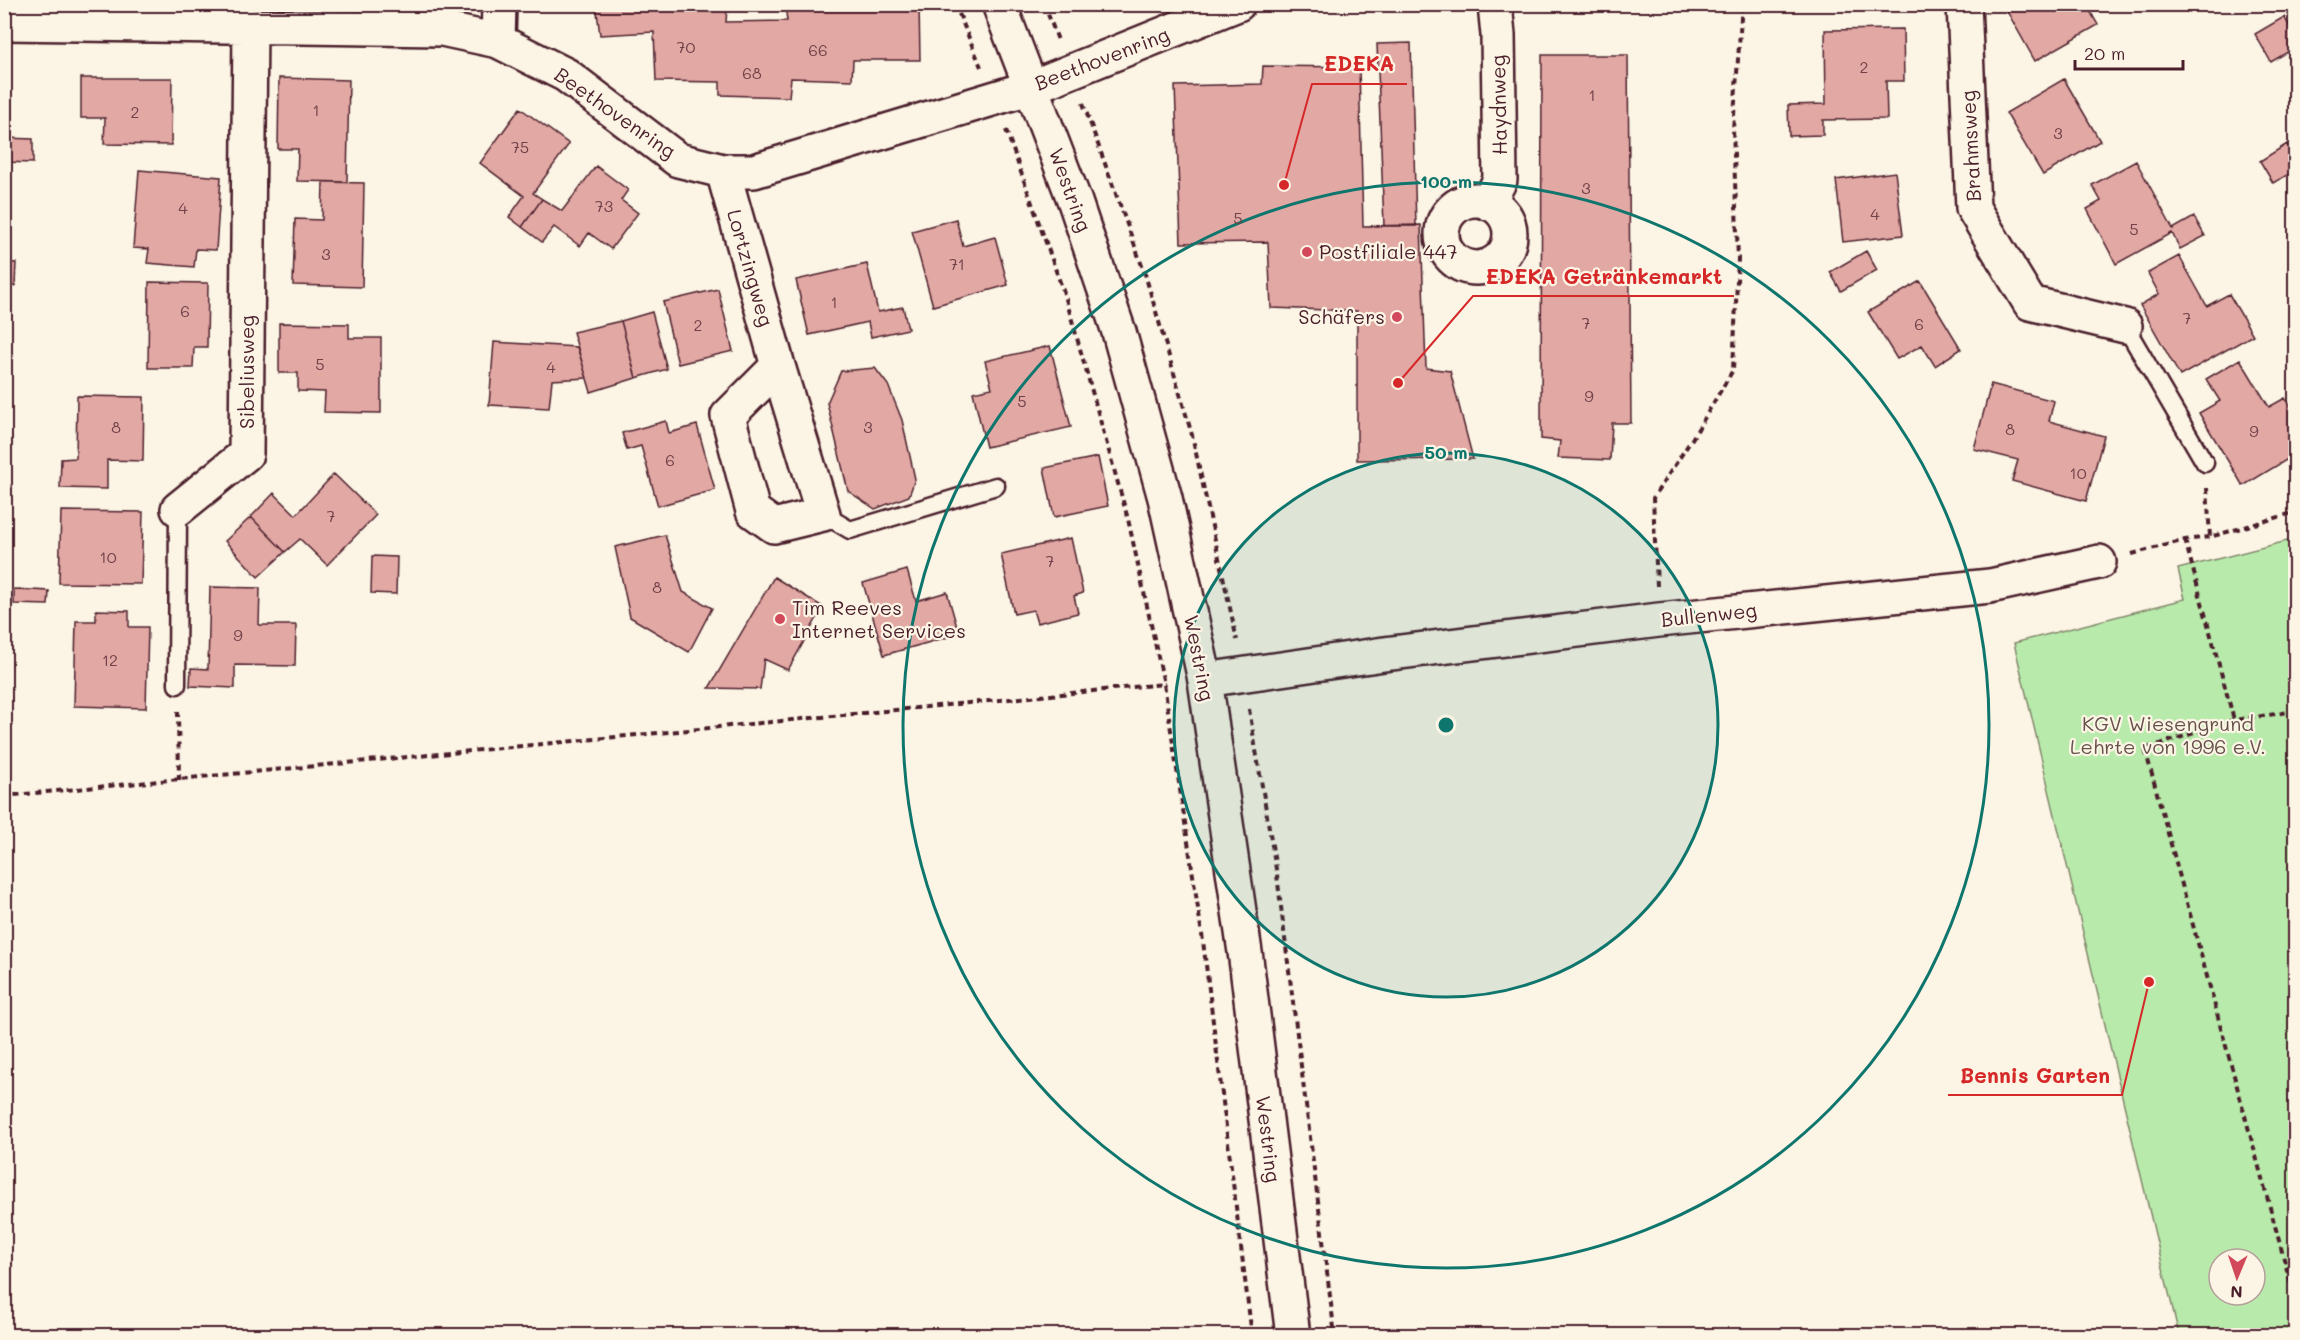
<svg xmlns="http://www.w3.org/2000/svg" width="2300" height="1340" viewBox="0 0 2300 1340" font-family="Mali,sans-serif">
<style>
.green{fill:#b8ebab;stroke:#81856b;stroke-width:1.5;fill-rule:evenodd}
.building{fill:#e2a8a4;stroke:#4a1f2b;stroke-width:1.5}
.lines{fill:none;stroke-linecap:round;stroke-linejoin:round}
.service-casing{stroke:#4a1f2b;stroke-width:21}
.minor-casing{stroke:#4a1f2b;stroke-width:38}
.tertiary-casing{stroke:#4a1f2b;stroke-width:38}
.path{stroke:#4a1f2b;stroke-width:4;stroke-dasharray:6 4.5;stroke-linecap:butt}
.service{stroke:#fcf5e5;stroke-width:16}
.minor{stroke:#fcf5e5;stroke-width:33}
.tertiary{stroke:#fcf5e5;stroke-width:33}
.ring{fill:none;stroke:#0f766e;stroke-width:3}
.poi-dot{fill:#d1495b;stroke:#fcf5e5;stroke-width:2}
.labels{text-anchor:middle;stroke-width:4.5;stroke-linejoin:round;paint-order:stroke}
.number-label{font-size:16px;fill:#704149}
.street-label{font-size:20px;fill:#4a1f2b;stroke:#fcf5e5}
.poi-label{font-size:20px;fill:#4a1f2b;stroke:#fcf5e5;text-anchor:start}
.park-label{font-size:20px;fill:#66524b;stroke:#fcf5e5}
.centre{fill:#0f766e;stroke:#fcf5e5;stroke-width:3}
.ring-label{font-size:18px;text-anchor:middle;font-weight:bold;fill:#0f766e;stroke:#fcf5e5;stroke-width:4.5;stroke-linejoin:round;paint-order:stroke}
.leader{fill:none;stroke:#d62828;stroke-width:2}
.callout-dot{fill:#d62828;stroke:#fcf5e5;stroke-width:2}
.callout-label{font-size:21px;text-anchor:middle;font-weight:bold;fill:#d62828;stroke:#fcf5e5;stroke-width:4.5;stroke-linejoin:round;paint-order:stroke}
</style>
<rect width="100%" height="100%" fill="#fcf5e5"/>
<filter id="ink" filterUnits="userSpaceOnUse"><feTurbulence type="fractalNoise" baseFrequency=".0167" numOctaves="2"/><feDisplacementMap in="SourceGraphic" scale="12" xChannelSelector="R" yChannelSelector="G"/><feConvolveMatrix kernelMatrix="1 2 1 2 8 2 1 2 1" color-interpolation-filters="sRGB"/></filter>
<g filter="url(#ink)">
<path class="green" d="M 2295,539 L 2295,1335 L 2179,1335 L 2014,643 L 2185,599 L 2178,569 ZM 2219,1259 L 2255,1259 L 2255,1295 L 2219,1295 Z"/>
<path class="building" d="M 596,4 L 667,4 L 667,8 L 727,8 L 726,22 L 787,21 L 785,4 L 851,6 L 851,4 L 919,4 L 920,60 L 853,60 L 852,80 L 791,78 L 789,97 L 720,95 L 720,82 L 656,81 L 654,32 L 600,35 Z
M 2003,4 L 2086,4 L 2098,25 L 2035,61 Z
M 2285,4 L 2296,4 L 2296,23 Z
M 2284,17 L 2296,36 L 2296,47 L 2271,62 L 2255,34 Z
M 1903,29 L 1904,81 L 1886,81 L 1887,119 L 1823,120 L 1823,135 L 1789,136 L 1788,105 L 1826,104 L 1825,30 Z
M 1411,43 L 1416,226 L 1384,226 L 1377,44 Z
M 1542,55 L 1628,55 L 1631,423 L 1612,423 L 1610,460 L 1558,458 L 1560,441 L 1541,439 Z
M 1263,66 L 1359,67 L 1363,226 L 1421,225 L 1426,368 L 1450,371 L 1473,459 L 1357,460 L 1357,311 L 1271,308 L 1268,242 L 1181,243 L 1175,86 L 1262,84 Z
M 81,78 L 172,78 L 171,145 L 104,144 L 105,118 L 81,118 Z
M 279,78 L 349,80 L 347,182 L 297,181 L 298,149 L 278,149 Z
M 2064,79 L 2100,141 L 2043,175 L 2006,113 Z
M 4,85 L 6,85 L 5,138 L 33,139 L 33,163 L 4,162 Z
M 520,108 L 569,144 L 533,193 L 542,199 L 522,227 L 509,217 L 524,196 L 480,163 Z
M 2287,144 L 2296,157 L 2296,170 L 2273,183 L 2260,161 Z
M 2136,161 L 2173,229 L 2194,217 L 2205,236 L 2180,249 L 2172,233 L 2116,264 L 2087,209 L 2101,201 L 2092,185 Z
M 596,166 L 628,190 L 621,200 L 638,213 L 611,249 L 589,233 L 580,246 L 554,227 L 542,242 L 522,227 L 542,199 L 562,211 Z
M 139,170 L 221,177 L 216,250 L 196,249 L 194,267 L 147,263 L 149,249 L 133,248 Z
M 1895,172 L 1903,235 L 1843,242 L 1836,180 Z
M 323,182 L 364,183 L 362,287 L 293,285 L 295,219 L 322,220 Z
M 956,219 L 963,246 L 995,237 L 1008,285 L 933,306 L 912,231 Z
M 1866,251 L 1877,270 L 1841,291 L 1830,272 Z
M 2179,256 L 2207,306 L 2229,294 L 2253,335 L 2180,376 L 2140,305 L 2159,294 L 2148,273 Z
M 4,262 L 16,263 L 15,286 L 4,285 Z
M 867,264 L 878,312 L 903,307 L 908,329 L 871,337 L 868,322 L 809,335 L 796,280 Z
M 1920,281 L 1961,349 L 1935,366 L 1922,345 L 1897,359 L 1868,312 Z
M 149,282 L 208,283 L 207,347 L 194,347 L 193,368 L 148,368 Z
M 718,289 L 733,351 L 678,364 L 663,302 Z
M 652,312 L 667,369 L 636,378 L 621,321 Z
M 621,321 L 636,378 L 591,392 L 573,332 Z
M 279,323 L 349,324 L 349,338 L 381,338 L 381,413 L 324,412 L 325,392 L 298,391 L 298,373 L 279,373 Z
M 494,342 L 577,347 L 587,378 L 552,380 L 549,408 L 489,405 Z
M 1050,346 L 1071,427 L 986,447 L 973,392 L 992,388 L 985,361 Z
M 2240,359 L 2269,407 L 2285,398 L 2296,415 L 2296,454 L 2243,486 L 2199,413 L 2220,401 L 2206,379 Z
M 875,368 L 888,385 L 902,420 L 915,479 L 909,496 L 875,509 L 848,491 L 827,403 L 841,371 Z
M 1991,384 L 2054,401 L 2049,421 L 2104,436 L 2086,501 L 2012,481 L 2018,460 L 1974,449 Z
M 77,396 L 144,397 L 143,461 L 107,460 L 107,489 L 60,488 L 61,459 L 76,458 Z
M 666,421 L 669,433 L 697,425 L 715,490 L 658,506 L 641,446 L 627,450 L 622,433 Z
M 1098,457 L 1108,506 L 1054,517 L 1044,468 Z
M 334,474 L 376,515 L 327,565 L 300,539 L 285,552 L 251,517 L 274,493 L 296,515 Z
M 61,511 L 143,512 L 141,584 L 59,583 Z
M 251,517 L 285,552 L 258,577 L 225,541 Z
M 665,535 L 683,592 L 712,608 L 689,652 L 630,617 L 615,547 Z
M 1071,538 L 1083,593 L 1074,596 L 1078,613 L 1037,623 L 1033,610 L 1014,614 L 1001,554 Z
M 372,556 L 397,557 L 396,594 L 371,593 Z
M 907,570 L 916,601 L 947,592 L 959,634 L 884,655 L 863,583 Z
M 774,577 L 823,607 L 788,670 L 764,659 L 760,689 L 709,688 Z
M 210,587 L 260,588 L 259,625 L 296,625 L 295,666 L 235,665 L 235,688 L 190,686 L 191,668 L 208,669 Z
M 14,589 L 49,591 L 48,605 L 14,604 Z
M 96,610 L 129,611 L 129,627 L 148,627 L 146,708 L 74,706 L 76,621 L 96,621 Z"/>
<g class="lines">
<defs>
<path id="service" d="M 2125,326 L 2205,463
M 823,514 L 850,530 L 996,486
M 177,685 L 178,509"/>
<path id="minor" d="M 1964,4 L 1973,208 L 2030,303 L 2125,326
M 4,23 L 442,29 L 498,41 L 566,75 L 678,160 L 723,171 L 754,171 L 1032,87 L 1238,4
M 498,41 L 499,4
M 723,171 L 778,366 L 823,514 L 774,526 L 753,511 L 728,416 L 778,366
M1442 234a34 34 0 1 1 68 0a34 34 0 1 1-68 0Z
M 1488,203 L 1500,180 L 1498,35 L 1495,4
M 178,509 L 246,454 L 250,26
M 1205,680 L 1384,654 L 1659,620 L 1990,586 L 2099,562"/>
<path id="tertiary" d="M 999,4 L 1075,202 L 1119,332 L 1165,498 L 1205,680 L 1246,959 L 1293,1336"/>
</defs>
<use href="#service" class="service-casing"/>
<use href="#minor" class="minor-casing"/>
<use href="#tertiary" class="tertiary-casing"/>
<path class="path" d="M 955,4 L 981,67
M 1044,4 L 1058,40
M 1083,103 L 1145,274 L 1192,435 L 1237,640
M 1006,130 L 1066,299 L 1128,519 L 1164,684 L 1203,941 L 1252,1336
M 2207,488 L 2210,537
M 2185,540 L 2234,720
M 2132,554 L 2185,540 L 2210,537 L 2296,512
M 1657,586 L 1653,498 L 1692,439 L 1733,370 L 1738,259 L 1733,129 L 1742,4
M 1249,709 L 1277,875 L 1335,1336
M 178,711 L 179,780
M 2296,711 L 2234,720 L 2145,749 L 2296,1303
M 4,796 L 1165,684"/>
<use href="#service" class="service"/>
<use href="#minor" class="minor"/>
<use href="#tertiary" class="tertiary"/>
</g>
</g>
<circle cx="1446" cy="725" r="272" fill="#0f766e" fill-opacity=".12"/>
<g class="ring">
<circle cx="1446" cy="725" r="272"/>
<circle cx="1446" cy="725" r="543"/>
</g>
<g class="poi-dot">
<circle cx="1307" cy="252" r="6"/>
<circle cx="1397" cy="317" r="6"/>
<circle cx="780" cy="619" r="6"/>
</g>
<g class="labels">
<g class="number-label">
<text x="686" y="53">70</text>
<text x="818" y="56">66</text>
<text x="1864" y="73">2</text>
<text x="752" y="79">68</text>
<text x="1592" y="101">1</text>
<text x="316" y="116">1</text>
<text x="135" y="118">2</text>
<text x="2058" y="139">3</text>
<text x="520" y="153">75</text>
<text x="1586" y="194">3</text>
<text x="604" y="212">73</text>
<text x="183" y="214">4</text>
<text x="1875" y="220">4</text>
<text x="1238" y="224">5</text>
<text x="2134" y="235">5</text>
<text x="326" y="260">3</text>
<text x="957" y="270">71</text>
<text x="834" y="308">1</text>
<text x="185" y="317">6</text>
<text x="2187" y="324">7</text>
<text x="1586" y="329">7</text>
<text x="1919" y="330">6</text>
<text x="698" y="331">2</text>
<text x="320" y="370">5</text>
<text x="551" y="373">4</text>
<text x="1589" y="402">9</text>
<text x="1022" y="407">5</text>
<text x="116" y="433">8</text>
<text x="868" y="433">3</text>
<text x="2010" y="435">8</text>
<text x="2254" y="437">9</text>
<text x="670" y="466">6</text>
<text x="2078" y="479">10</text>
<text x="331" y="522">7</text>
<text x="108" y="563">10</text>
<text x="1050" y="567">7</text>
<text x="657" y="593">8</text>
<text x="238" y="641">9</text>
<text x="110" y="666">12</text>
</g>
<g class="street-label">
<text transform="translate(1102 59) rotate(-21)" y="7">Beethovenring</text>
<text transform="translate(1499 105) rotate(-91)" y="7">Haydnweg</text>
<text transform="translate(615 113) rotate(35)" y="7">Beethovenring</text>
<text transform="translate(1971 146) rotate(-93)" y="7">Brahmsweg</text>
<text transform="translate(1070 190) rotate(70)" y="7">Westring</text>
<text transform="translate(750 268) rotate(74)" y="7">Lortzingweg</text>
<text transform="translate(247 372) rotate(-90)" y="7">Sibeliusweg</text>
<text transform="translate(1709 615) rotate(-6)" y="7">Bullenweg</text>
<text transform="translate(1199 658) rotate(79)" y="7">Westring</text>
<text transform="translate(1268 1139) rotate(83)" y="7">Westring</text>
</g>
<g class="poi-label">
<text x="1319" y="259">Postfiliale 447</text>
<text x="1385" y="324" text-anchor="end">Schäfers</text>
<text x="792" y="615">Tim Reeves<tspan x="792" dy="23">Internet Services</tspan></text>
</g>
<g class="park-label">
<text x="2168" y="731">KGV Wiesengrund<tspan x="2168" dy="23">Lehrte von 1996 e.V.</tspan></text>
</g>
</g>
<circle cx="1446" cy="725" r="9" class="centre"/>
<g class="ring-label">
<text x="1446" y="188">100 m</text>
<text x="1446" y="459">50 m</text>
</g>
<path class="leader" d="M1284 185L1312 84H1407M1398 383L1473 296H1734M2149 982L2122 1095H1948"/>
<g class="callout-dot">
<circle cx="1284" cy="185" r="6"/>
<circle cx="1398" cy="383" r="6"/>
<circle cx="2149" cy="982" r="6"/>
</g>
<g class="callout-label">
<text x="1359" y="71">EDEKA</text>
<text x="1604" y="284">EDEKA Getränkemarkt</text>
<text x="2035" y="1083">Bennis Garten</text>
</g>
<rect width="2300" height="1340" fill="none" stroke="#fcf5e5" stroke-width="24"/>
<rect x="12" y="12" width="2276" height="1316" fill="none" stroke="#4a1f2b" stroke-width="2" filter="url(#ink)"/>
<g transform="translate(2237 1277) rotate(182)"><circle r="28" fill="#fcf5e5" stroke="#b59f9b" stroke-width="1.5"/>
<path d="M0-4.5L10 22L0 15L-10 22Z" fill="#d1495b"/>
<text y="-9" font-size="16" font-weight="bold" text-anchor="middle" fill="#4a1f2b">N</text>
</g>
<path d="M2075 60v9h108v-9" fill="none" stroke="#4a1f2b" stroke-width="3"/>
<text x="2084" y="60" font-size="18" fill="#4a1f2b" stroke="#fcf5e5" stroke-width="4.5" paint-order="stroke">20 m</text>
</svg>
